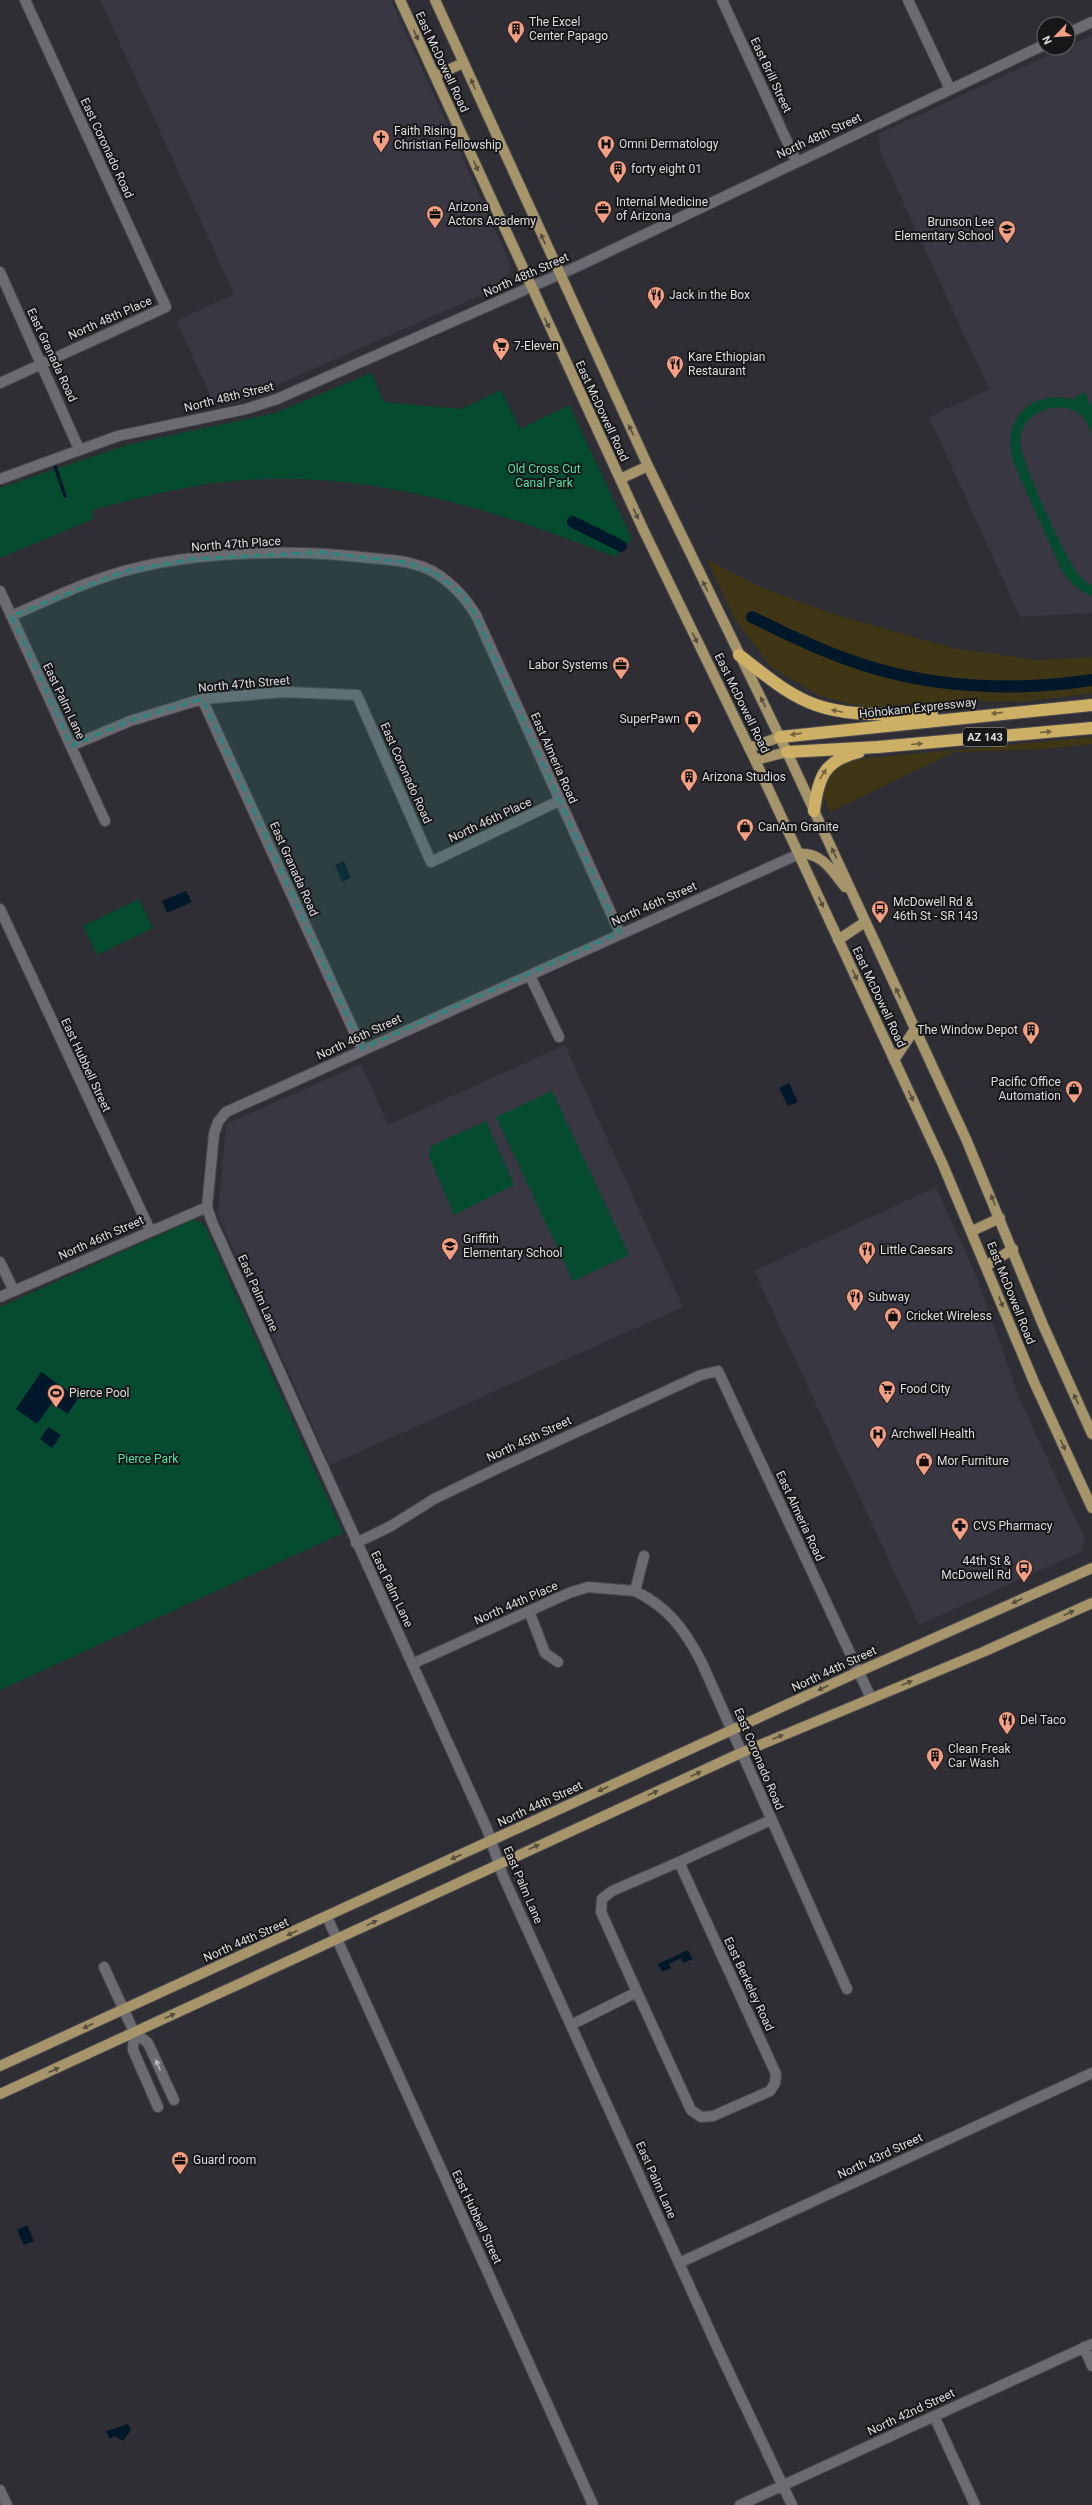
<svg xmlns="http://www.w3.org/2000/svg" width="1092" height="2505" viewBox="0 0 1092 2505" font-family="Roboto,sans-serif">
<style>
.built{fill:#383742}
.green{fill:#054b2f}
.sand{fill:#3f3616}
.water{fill:#00182a}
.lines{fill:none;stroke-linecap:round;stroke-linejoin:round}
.stream{stroke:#00182a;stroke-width:3.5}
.canal{stroke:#00182a;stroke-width:12}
.minor-casing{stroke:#4a4a4f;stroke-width:12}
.major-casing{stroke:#4a4a4f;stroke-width:12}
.highway-casing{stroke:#4a4a4f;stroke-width:14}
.minor{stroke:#6c6b72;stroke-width:10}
.major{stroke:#a6946b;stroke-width:10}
.highway{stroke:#cdb066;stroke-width:12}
.oneway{fill:#574f3e}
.oneway2{fill:#726440}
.oneway3{fill:#bbbbbf}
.marked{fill:#2e857f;fill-opacity:0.2;stroke:#2e857f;stroke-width:3;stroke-dasharray:8 5;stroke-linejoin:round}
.labels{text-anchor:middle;stroke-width:4;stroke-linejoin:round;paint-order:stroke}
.shield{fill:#171719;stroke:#a2a2a4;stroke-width:1}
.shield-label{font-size:11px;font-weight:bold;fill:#dddde0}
.poi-label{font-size:12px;fill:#dddde0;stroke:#171719;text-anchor:start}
.street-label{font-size:12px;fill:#dddde0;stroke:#171719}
.park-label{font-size:12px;fill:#53e19f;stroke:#171719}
</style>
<rect width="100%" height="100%" fill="#2f2e34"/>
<path class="built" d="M 100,0 L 391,0 L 511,265 L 506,284 L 236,403 L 214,404 L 176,321 L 234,294 Z
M 1092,35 L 1092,613 L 1020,617 L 929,417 L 989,389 L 881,154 L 878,134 Z
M 565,1045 L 683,1307 L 330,1465 L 218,1215 L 226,1124 L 361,1064 L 388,1125 Z
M 936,1187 L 978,1280 L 1019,1398 L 1085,1539 L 1081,1552 L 919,1625 L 754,1271 Z"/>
<path class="green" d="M 371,373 L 384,402 L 461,409 L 501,390 L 520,429 L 569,405 L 632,539 L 615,557 C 505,513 387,476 267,479 C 207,480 150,495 92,510 L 93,519 L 0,558 L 0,488 L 127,445 L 275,413 Z
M 1085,392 L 1092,408 L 1092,434 C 1089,427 1086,420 1081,415 C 1059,398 1022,411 1020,440 C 1018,455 1066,560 1078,574 C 1082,579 1086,582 1092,585 L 1092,596 C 1078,590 1070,583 1062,571 L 1014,464 C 999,420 1032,387 1075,400 L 1075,397 Z
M 139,899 L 153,928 L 97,955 L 83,926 Z
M 552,1091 L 629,1255 L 573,1281 L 496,1117 Z
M 486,1121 L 514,1185 L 454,1215 L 429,1156 L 431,1146 Z
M 193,1220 L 199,1221 L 205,1226 L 343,1533 L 0,1690 L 0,1307 Z"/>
<path class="sand" d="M 707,560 L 761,587 L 833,614 L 952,648 L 1038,660 L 1092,657 L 1092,693 L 1025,702 L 948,701 L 866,708 L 820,696 L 771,667 L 736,621 Z
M 1092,737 L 1092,744 L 1046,749 L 954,752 L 830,812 L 823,794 L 829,781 L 825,778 L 834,768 L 849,760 Z"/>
<path class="water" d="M 344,861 L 351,878 L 342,882 L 335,865 Z
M 186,891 L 192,902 L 167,913 L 162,901 Z
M 789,1083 L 798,1102 L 788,1106 L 779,1088 Z
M 41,1372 L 78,1398 L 68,1414 L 52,1403 L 37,1424 L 16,1409 Z
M 48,1427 L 61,1435 L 52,1448 L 40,1439 Z
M 688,1950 L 693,1959 L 683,1963 L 681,1958 L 669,1964 L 671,1968 L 662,1972 L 658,1964 Z
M 27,2225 L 34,2241 L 24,2245 L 17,2230 Z
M 128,2424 L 131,2430 L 123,2441 L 115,2436 L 110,2439 L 106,2431 Z"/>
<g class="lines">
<path class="stream" d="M 53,460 L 65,496"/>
<path class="canal" d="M 573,522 L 621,546
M 752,617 C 784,633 817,649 852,661 C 927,688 1013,692 1092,680"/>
<defs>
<path id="minor" d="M 722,0 L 796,161
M 908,0 L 950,89
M 1068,33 L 1092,22
M 0,272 L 79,449
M 0,383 L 166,307 L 25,0
M 0,479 L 118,436 L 246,409 L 277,399 L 574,268 L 1044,45
M 0,591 L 105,821
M 11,616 C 48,600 85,582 124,571 C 197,551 294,549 370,558 C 392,560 414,561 434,572 C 452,583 465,597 476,615 L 620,933
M 202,699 L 362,1049
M 71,746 L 130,721 L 202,699 L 284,692 L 357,695 L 431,862 L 559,801
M 0,909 L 150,1230
M 530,976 L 559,1037
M 0,1262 L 14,1291
M 0,1297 L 207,1207
M 356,1543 L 391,1526 L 434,1499 L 496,1469 L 701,1375 L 718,1371 L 871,1698
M 644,1556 L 635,1591 C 668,1607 684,1629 701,1661 L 847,1989
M 529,1611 L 545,1653 L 558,1662
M 412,1664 L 569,1593 L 588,1587 L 635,1591
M 679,1862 L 771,1820
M 327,1917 L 593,2505
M 104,1967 L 134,2032 L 148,2043 L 174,2100
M 571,2025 L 637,1992 L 691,2110 L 701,2117 L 713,2116 L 770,2091 L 775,2083 L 776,2074 L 679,1862 L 612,1891 L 602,1899 L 601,1912 L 637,1992
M 134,2032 L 133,2050 L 158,2107
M 679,2263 L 1092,2073
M 1084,2347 L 1092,2366
M 934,2416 L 975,2505
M 0,2490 L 7,2505
M 740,2505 L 1092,2344
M 792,2505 L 719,2351 L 503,1876 L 487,1829 L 212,1222 L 207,1207 L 214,1134 L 218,1122 L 226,1112 L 799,854"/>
<path id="major" d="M 400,0 L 643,529 L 755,760 L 943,1165 L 1034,1382 L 1092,1508
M 435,0 L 648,466 L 787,752 L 966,1139 L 1043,1325 L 1092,1434
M 435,76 L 463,63
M 620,479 L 648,466
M 749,748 L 780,737
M 755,760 L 787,752
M 799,854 C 822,852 832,871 845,887
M 838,940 L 865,922
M 894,1060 L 915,1029
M 972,1231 L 1000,1218
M 986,1266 L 1013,1249
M 0,2066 L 858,1672 L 1092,1568
M 0,2094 L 743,1752 L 983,1652 L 1092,1603"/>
<path id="highway" d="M 739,655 C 763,673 787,695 816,705 C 853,718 894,713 932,715
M 780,737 L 1092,705
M 787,752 L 878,747 L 1092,728
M 814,811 C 818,778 824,760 859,752"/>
</defs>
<use href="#minor" class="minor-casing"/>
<use href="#major" class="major-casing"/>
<use href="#highway" class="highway-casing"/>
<use href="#minor" class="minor"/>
<use href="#major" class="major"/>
<use href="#highway" class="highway"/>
</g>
<defs><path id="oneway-solid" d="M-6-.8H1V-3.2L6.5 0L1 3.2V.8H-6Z"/></defs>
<g class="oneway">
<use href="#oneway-solid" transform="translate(416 35) rotate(65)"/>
<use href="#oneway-solid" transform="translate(473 84) rotate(-114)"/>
<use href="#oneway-solid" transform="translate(476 166) rotate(66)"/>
<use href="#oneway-solid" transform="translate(543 239) rotate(-114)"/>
<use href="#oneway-solid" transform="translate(547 323) rotate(65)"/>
<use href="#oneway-solid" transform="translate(631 430) rotate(-115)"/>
<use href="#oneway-solid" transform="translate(636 514) rotate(65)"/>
<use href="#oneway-solid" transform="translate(705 586) rotate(-116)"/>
<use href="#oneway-solid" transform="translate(695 638) rotate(64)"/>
<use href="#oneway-solid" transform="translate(763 702) rotate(-116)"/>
<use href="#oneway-solid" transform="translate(834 853) rotate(-115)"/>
<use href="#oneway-solid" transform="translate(821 902) rotate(65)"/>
<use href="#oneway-solid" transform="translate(855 975) rotate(65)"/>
<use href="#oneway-solid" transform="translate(898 993) rotate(-115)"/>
<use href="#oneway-solid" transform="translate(911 1096) rotate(65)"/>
<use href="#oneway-solid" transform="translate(993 1200) rotate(-113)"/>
<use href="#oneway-solid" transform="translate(1001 1302) rotate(68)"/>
<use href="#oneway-solid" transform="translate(1076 1399) rotate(-115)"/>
<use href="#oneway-solid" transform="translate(1063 1445) rotate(65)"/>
<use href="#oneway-solid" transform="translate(1017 1601) rotate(156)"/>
<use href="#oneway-solid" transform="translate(1069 1613) rotate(-24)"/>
<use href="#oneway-solid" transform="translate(907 1683) rotate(-22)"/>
<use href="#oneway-solid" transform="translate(823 1688) rotate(155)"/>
<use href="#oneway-solid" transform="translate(778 1737) rotate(-23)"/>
<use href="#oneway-solid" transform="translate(696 1774) rotate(-24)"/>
<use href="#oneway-solid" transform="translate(603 1789) rotate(155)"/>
<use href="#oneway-solid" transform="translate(653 1793) rotate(-25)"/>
<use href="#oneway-solid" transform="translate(534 1847) rotate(-25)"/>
<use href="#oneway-solid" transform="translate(456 1857) rotate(155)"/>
<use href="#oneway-solid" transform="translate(372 1923) rotate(-25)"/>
<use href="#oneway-solid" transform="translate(292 1933) rotate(156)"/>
<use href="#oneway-solid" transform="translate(170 2016) rotate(-25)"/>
<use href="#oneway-solid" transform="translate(88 2026) rotate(155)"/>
<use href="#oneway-solid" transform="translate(54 2070) rotate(-25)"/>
</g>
<g class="oneway2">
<use href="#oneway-solid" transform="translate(837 711) rotate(-169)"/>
<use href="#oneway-solid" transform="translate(997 713) rotate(174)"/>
<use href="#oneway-solid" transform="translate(1046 732) rotate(-5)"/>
<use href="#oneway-solid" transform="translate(796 734) rotate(172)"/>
<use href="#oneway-solid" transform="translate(917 744) rotate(-5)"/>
<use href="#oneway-solid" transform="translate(823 774) rotate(-57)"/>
</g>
<use class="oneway3" href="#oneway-solid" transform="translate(158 2065) rotate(-114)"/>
<path class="marked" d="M 320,552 L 406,562 L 434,572 L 463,594 L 476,615 L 620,933 L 362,1049 L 202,699 L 130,721 L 71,746 L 11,616 L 124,571 L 192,559 Z"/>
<defs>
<symbol id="building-pin" viewBox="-11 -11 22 30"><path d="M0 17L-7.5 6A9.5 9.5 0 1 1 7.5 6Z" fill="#f39f83" stroke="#171719"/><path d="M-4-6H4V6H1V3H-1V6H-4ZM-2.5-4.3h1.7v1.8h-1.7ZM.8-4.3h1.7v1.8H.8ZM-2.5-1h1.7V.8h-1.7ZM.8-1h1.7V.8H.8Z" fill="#111"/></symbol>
<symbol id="church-pin" viewBox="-11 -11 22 30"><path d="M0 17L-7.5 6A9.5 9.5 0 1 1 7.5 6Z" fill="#f39f83" stroke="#171719"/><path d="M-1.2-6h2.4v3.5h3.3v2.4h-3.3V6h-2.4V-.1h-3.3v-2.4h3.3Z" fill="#111"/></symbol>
<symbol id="hospital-pin" viewBox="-11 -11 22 30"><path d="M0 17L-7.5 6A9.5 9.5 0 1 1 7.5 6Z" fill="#f39f83" stroke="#171719"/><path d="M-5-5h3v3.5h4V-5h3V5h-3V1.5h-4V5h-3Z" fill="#111"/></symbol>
<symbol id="office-pin" viewBox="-11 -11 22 30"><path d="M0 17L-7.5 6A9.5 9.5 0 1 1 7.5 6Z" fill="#f39f83" stroke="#171719"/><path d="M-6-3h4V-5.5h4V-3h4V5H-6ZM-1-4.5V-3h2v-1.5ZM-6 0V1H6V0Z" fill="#111"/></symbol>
<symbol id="school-pin" viewBox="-11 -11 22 30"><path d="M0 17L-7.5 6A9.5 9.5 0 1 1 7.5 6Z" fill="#f39f83" stroke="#171719"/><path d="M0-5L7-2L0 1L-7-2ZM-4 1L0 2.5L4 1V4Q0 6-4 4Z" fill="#111"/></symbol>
<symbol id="restaurant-pin" viewBox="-11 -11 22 30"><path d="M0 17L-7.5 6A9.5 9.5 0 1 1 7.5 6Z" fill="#f39f83" stroke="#171719"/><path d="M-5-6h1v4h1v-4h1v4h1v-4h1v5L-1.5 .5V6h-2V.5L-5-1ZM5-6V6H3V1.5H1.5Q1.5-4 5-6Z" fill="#111"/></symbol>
<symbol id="supermarket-pin" viewBox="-11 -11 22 30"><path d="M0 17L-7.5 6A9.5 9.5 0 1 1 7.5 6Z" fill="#f39f83" stroke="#171719"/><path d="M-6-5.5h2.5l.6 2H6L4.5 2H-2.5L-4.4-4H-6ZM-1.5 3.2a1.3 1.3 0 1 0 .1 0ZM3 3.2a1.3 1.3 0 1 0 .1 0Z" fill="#111"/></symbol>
<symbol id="shop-pin" viewBox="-11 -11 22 30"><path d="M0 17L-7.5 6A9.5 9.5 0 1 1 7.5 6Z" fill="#f39f83" stroke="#171719"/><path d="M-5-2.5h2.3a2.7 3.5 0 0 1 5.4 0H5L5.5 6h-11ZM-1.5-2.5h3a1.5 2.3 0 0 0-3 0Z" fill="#111"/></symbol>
<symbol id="bus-pin" viewBox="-11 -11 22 30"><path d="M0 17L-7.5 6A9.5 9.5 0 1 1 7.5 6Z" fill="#f39f83" stroke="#171719"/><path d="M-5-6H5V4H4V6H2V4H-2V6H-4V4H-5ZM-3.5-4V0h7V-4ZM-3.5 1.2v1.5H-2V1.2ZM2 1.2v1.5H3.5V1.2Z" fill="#111"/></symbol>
<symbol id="stadium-pin" viewBox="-11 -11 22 30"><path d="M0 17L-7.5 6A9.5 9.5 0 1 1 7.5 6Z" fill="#f39f83" stroke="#171719"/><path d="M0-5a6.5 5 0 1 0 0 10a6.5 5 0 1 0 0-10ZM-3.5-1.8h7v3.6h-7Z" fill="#111"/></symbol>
<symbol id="pharmacy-pin" viewBox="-11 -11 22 30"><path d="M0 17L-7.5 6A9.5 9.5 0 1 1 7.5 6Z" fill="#f39f83" stroke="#171719"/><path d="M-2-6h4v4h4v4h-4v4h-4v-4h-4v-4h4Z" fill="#111"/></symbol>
</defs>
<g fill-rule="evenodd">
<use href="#building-pin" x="506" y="19" width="20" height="27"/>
<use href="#church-pin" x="371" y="128" width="20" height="27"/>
<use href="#hospital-pin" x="596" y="134" width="20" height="27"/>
<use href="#building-pin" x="608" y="159" width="20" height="27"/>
<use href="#office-pin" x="593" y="199" width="20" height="27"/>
<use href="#office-pin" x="425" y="204" width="20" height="27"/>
<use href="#school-pin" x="997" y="219" width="20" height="27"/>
<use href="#restaurant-pin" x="646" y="285" width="20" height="27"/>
<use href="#supermarket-pin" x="491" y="336" width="20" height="27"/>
<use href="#restaurant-pin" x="665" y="354" width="20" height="27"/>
<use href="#office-pin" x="611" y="655" width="20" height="27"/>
<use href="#shop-pin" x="683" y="709" width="20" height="27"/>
<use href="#building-pin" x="679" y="767" width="20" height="27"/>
<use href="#shop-pin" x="735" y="817" width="20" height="27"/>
<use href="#bus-pin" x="870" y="899" width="20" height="27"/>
<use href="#building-pin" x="1021" y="1020" width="20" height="27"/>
<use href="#shop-pin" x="1064" y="1079" width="20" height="27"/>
<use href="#school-pin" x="440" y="1236" width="20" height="27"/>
<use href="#restaurant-pin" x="857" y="1240" width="20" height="27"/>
<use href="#restaurant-pin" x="845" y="1287" width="20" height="27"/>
<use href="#shop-pin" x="883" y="1306" width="20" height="27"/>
<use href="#supermarket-pin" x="877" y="1379" width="20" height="27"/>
<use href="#stadium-pin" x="46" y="1383" width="20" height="27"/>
<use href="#hospital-pin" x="868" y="1424" width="20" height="27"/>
<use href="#shop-pin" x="914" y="1451" width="20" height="27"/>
<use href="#pharmacy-pin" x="950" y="1516" width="20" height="27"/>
<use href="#bus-pin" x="1014" y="1558" width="20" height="27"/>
<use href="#restaurant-pin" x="997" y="1710" width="20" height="27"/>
<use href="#building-pin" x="925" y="1746" width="20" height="27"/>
<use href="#office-pin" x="170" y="2150" width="20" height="27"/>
</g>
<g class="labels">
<rect class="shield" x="963" y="728" width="44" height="18" rx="3"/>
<g class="shield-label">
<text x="985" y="741">AZ 143</text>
</g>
<g class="poi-label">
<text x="529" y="26">The Excel<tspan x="529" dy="14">Center Papago</tspan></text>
<text x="394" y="135">Faith Rising<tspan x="394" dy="14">Christian Fellowship</tspan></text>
<text x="619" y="148">Omni Dermatology</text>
<text x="631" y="173">forty eight 01</text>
<text x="616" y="206">Internal Medicine<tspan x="616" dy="14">of Arizona</tspan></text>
<text x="448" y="211">Arizona<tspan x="448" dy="14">Actors Academy</tspan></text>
<text x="994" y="226" text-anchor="end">Brunson Lee<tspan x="994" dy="14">Elementary School</tspan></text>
<text x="669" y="299">Jack in the Box</text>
<text x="514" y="350">7-Eleven</text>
<text x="688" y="361">Kare Ethiopian<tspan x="688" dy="14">Restaurant</tspan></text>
<text x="608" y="669" text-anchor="end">Labor Systems</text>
<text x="680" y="723" text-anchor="end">SuperPawn</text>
<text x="702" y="781">Arizona Studios</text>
<text x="758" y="831">CanAm Granite</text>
<text x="893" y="906">McDowell Rd &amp;<tspan x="893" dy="14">46th St - SR 143</tspan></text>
<text x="1018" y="1034" text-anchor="end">The Window Depot</text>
<text x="1061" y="1086" text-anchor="end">Pacific Office<tspan x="1061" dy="14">Automation</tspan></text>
<text x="463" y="1243">Griffith<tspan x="463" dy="14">Elementary School</tspan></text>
<text x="880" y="1254">Little Caesars</text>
<text x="868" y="1301">Subway</text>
<text x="906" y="1320">Cricket Wireless</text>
<text x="900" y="1393">Food City</text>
<text x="69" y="1397">Pierce Pool</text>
<text x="891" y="1438">Archwell Health</text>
<text x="937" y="1465">Mor Furniture</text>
<text x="973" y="1530">CVS Pharmacy</text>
<text x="1011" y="1565" text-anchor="end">44th St &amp;<tspan x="1011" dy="14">McDowell Rd</tspan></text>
<text x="1020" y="1724">Del Taco</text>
<text x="948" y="1753">Clean Freak<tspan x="948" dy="14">Car Wash</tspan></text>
<text x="193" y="2164">Guard room</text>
</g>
<g class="street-label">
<text transform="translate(442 62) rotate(65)" y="4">East McDowell Road</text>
<text transform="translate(771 75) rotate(65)" y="4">East Brill Street</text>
<text transform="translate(819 136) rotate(-25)" y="4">North 48th Street</text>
<text transform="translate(107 148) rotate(65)" y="4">East Coronado Road</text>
<text transform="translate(526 275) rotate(-24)" y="4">North 48th Street</text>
<text transform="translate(110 318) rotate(-24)" y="4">North 48th Place</text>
<text transform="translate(52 355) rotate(65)" y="4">East Granada Road</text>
<text transform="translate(229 397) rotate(-14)" y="4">North 48th Street</text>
<text transform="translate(602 411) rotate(65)" y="4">East McDowell Road</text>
<text transform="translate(236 544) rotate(-4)" y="4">North 47th Place</text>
<text transform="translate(244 684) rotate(-5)" y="4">North 47th Street</text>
<text transform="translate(64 701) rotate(65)" y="4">East Palm Lane</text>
<text transform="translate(742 703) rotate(64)" y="4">East McDowell Road</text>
<text transform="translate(918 708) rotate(-6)" y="4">Hohokam Expressway</text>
<text transform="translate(554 758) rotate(66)" y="4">East Almeria Road</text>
<text transform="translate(406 773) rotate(66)" y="4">East Coronado Road</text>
<text transform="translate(490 820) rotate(-25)" y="4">North 46th Place</text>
<text transform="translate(294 869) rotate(66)" y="4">East Granada Road</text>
<text transform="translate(654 904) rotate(-24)" y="4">North 46th Street</text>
<text transform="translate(879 997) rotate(65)" y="4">East McDowell Road</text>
<text transform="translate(359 1037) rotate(-25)" y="4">North 46th Street</text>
<text transform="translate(86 1065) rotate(65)" y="4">East Hubbell Street</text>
<text transform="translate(101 1238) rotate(-24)" y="4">North 46th Street</text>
<text transform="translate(258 1293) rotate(66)" y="4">East Palm Lane</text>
<text transform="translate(1011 1293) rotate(68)" y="4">East McDowell Road</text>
<text transform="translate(529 1439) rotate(-25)" y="4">North 45th Street</text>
<text transform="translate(800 1516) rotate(65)" y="4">East Almeria Road</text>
<text transform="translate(392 1589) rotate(65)" y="4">East Palm Lane</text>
<text transform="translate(516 1603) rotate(-24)" y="4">North 44th Place</text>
<text transform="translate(834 1669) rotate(-25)" y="4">North 44th Street</text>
<text transform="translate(759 1759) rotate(67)" y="4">East Coronado Road</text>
<text transform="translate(540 1804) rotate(-25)" y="4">North 44th Street</text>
<text transform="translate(523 1885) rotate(67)" y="4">East Palm Lane</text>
<text transform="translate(246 1940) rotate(-24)" y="4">North 44th Street</text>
<text transform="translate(749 1984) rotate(65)" y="4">East Berkeley Road</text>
<text transform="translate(880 2156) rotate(-25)" y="4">North 43rd Street</text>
<text transform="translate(656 2180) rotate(66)" y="4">East Palm Lane</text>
<text transform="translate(477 2217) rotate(65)" y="4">East Hubbell Street</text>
<text transform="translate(911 2412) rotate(-25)" y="4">North 42nd Street</text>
</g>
<g class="park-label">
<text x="544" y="473">Old Cross Cut<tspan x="544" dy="14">Canal Park</tspan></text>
<text x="148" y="1463">Pierce Park</text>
</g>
</g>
<g transform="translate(1056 36) rotate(245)"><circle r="19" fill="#171719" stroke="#666669"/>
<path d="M0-3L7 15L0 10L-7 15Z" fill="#f39f83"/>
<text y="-6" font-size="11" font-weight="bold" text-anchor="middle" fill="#dddde0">N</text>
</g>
</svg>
